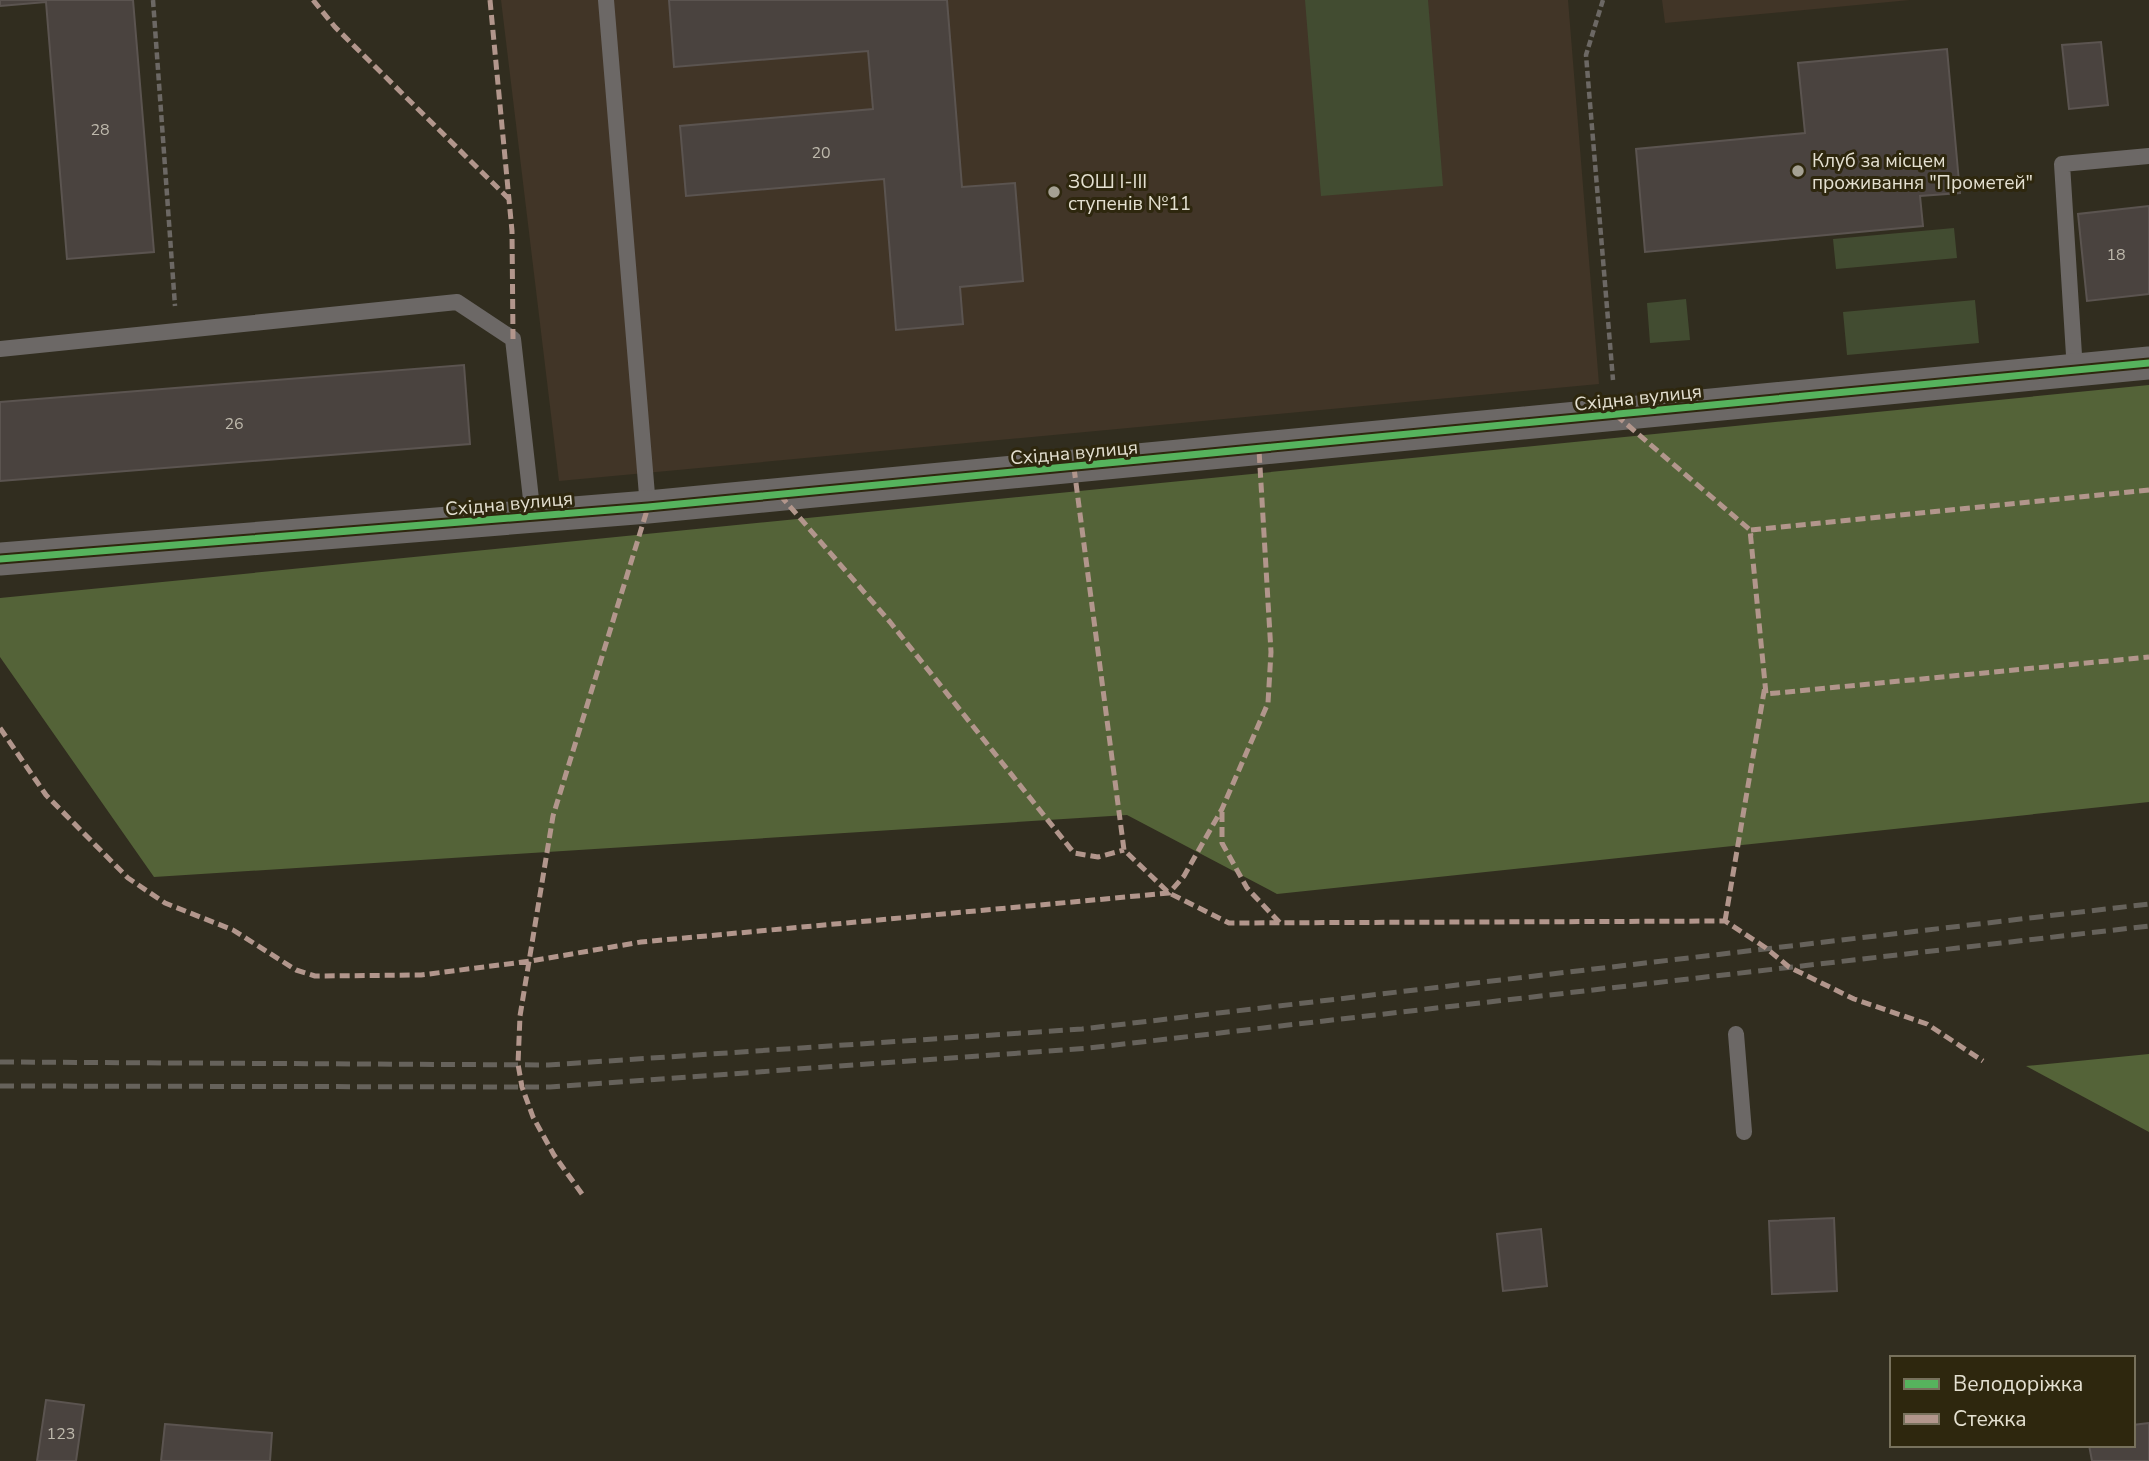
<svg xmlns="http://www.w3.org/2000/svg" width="2149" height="1461" viewBox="0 0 2149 1461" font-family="'Nunito Sans',sans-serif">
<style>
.education{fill:#413527}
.green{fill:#424c31}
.forest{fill:#546338}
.building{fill:#4a433f;stroke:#5b5450;stroke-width:2}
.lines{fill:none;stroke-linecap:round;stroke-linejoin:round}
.path{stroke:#6c6864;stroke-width:4.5;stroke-dasharray:7 3.5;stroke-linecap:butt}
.service{stroke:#6c6866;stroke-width:16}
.minor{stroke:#6c6866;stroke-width:33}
.rail{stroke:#66625b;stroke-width:5;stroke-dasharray:14 7;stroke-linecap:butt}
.quiet{stroke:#b2968c;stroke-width:5;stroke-dasharray:10 5;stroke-linecap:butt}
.cycleway-casing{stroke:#2e270e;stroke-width:11}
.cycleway{stroke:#56b35d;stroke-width:7}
.poi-dot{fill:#a5a193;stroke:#2e270e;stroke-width:2.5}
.labels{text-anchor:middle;stroke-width:6;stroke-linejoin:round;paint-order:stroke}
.number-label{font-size:16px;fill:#beb9ac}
.poi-label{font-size:19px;fill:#e4e0d1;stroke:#2e270e;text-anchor:start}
.street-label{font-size:19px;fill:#e4e0d1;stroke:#2e270e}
</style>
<rect width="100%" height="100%" fill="#312d1f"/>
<path class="education" d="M 501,0 L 1568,0 L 1599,384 L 559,481 Z
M 1662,0 L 1910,0 L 1665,23 Z"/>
<path class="green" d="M 1305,0 L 1428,0 L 1443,186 L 1321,196 Z
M 1954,228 L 1957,258 L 1836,269 L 1833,239 Z
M 1686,299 L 1690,340 L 1650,343 L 1647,303 Z
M 1975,300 L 1979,343 L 1847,355 L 1843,312 Z"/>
<path class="forest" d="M 2149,385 L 2149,802 L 1277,894 L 1127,815 L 154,877 L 0,657 L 0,598 Z
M 2149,1054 L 2149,1132 L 2026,1066 Z"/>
<path class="building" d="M 0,0 L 133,0 L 154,252 L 67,259 L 46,2 L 0,6 Z
M 669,0 L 947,0 L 962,187 L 1015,183 L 1023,281 L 960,287 L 963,324 L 896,330 L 884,179 L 686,196 L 680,126 L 873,109 L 868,51 L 674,67 Z
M 2101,42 L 2108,105 L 2069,109 L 2062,45 Z
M 1947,49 L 1960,193 L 1920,196 L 1923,226 L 1645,252 L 1636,149 L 1805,133 L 1798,63 Z
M 2149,206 L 2149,294 L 2087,301 L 2078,214 Z
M 464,365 L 470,444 L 0,481 L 0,402 Z
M 1834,1218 L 1837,1291 L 1772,1294 L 1769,1221 Z
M 1541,1229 L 1547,1286 L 1503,1291 L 1497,1234 Z
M 46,1400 L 84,1405 L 76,1461 L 37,1461 Z
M 2149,1423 L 2149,1461 L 2092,1461 L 2089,1445 L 2133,1445 L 2133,1425 Z
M 165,1424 L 272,1433 L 270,1461 L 161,1461 Z"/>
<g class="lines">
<path class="path" d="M 153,0 L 175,306
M 1603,0 L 1586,55 L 1613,380"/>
<path class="service" d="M 606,0 L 648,507
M 0,349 L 457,302 L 513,339 L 533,517
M 2075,371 L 2062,164 L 2149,156
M 1736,1034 L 1744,1132"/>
<path class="minor" d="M 0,559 L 648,507 L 2149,363"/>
<path class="rail" d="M 0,1062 L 548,1065 L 1082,1029 L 2149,904
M 0,1086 L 550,1087 L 1089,1048 L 2149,926"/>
<path class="quiet" d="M 313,0 L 335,27 L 509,199
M 490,0 L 512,231 L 513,339
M 1616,415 L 1750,530 L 1751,536
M 1074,468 L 1124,850 L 1169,893 L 1229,923 L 1725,921 L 1766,948 L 1789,967 L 1854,999 L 1927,1024 L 1983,1061
M 2149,490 L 1750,530 L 1766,694 L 2149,657
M 780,495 L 890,622 L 1074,853 L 1098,857 L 1124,850
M 0,728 L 46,795 L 128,878 L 165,903 L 233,930 L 296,970 L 315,976 L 421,975 L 531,961 L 641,942 L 1169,893 L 1184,876 L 1222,809 L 1268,703 L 1271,652 L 1259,450
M 1222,812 L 1222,843 L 1247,888 L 1280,923
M 1725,921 L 1765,686
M 582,1194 L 554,1155 L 533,1117 L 522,1087 L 518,1064 L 520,1016 L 553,816 L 648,507"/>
<defs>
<path id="cycleway" d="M 0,559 L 648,507 L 2149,363"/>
</defs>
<use href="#cycleway" class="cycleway-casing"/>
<use href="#cycleway" class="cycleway"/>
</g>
<g class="poi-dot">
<circle cx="1798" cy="171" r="7"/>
<circle cx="1054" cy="192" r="7"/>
</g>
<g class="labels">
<g class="number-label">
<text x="100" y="135">28</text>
<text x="821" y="158">20</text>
<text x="2116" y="260">18</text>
<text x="234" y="429">26</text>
<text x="61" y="1439">123</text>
</g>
<g class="poi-label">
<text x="1812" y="167">Клуб за місцем<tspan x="1812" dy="22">проживання "Прометей"</tspan></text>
<text x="1068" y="188">ЗОШ І-ІІІ<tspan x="1068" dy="22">ступенів №11</tspan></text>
</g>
<g class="street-label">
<text transform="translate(1638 397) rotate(-6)" y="7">Східна вулиця</text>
<text transform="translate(1074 452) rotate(-5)" y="7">Східна вулиця</text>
<text transform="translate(509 503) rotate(-5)" y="7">Східна вулиця</text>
</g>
</g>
<rect x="1890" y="1356" width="245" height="91" fill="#2e270e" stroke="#77715c" stroke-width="2"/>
<rect x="1904" y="1379" width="35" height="10" fill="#56b35d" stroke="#77715c" stroke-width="2"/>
<text x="1953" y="1391" font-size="21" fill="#e4e0d1">Велодоріжка</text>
<rect x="1904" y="1414" width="35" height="10" fill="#b2968c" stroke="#77715c" stroke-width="2"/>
<text x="1953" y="1426" font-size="21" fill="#e4e0d1">Стежка</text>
</svg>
